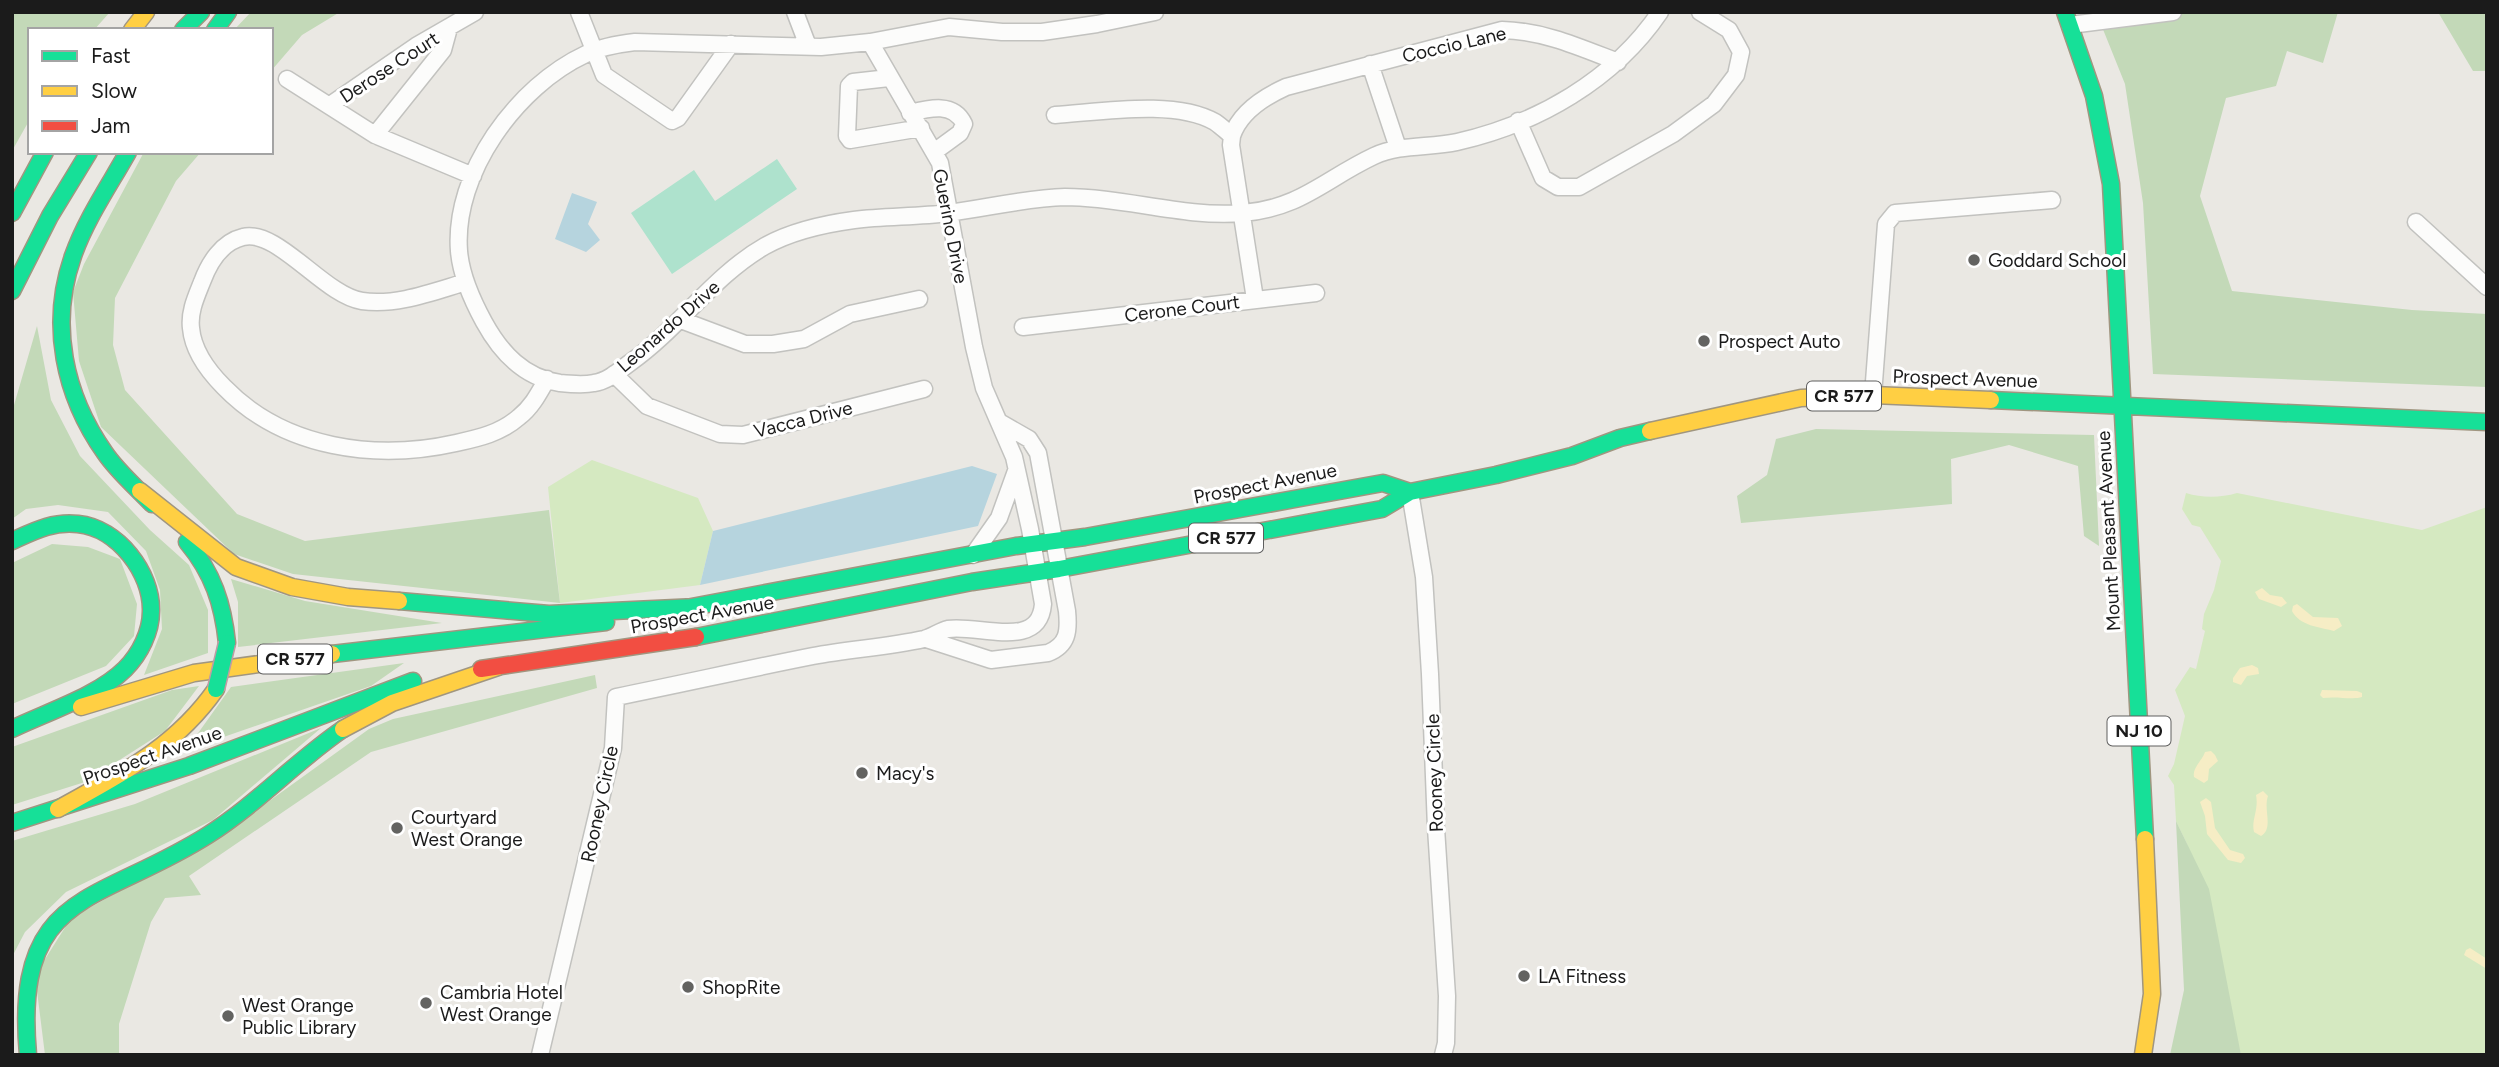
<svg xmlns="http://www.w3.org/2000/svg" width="2499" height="1067" viewBox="0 0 2499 1067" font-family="Figtree,sans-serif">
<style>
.grass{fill:#d5e9c1}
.forest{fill:#c3d9b8}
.sand{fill:#f6edc5}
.pitch{fill:#aee2cd}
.water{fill:#b6d4de}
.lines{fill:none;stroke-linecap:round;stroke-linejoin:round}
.street-casing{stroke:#c2c2bf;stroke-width:19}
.fast-casing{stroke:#a09680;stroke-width:19}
.slow-casing{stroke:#a09680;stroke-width:19}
.jam-casing{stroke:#a09680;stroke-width:19}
.street{stroke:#fcfcfb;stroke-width:16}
.fast{stroke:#16e098;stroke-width:16}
.slow{stroke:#ffcf43;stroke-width:16}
.jam{stroke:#f24e42;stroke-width:16}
.fast-bridge-casing{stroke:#bf9ca4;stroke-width:19;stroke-linecap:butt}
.fast-bridge{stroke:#16e098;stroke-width:16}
.poi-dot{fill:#636361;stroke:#fff;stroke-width:2.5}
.labels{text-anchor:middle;stroke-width:6;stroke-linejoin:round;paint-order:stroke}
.shield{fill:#fff;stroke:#5f5f5f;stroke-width:2}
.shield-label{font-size:18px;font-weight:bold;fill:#1b1b1b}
.street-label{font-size:19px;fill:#1b1b1b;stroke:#fff}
.poi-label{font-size:19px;fill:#1b1b1b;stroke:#fff;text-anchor:start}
</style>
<rect width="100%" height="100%" fill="#eae8e3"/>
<path class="grass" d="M 592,460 L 698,498 L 713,531 L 700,585 L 560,603 L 548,487 Z
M 2186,493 C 2202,498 2220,498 2237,493 L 2422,530 L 2487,507 L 2487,1055 L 2241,1055 L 2187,844 L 2176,821 L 2174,785 L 2168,776 L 2174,764 L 2185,716 L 2175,690 L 2190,667 L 2196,669 L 2205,631 L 2202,629 L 2204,614 L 2214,590 L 2221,561 L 2200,527 L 2192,525 L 2182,509 Z"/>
<path class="forest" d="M 12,12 L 110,12 L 94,30 L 30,30 L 30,119 L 12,151 Z
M 251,12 L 340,12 L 302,35 L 271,71 L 271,30 L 234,30 Z
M 2096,12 L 2338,12 L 2323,63 L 2287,51 L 2276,86 L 2226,98 L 2200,196 L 2232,291 L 2412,310 L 2487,314 L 2487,387 L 2153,374 L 2143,203 L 2125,84 Z
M 2438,12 L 2487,12 L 2487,71 L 2473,71 Z
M 144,152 L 201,152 L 176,181 L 115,298 L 113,345 L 125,390 L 237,514 L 305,541 L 549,510 L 560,603 L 293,574 L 234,554 L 101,427 L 79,361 L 73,292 L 84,264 Z
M 37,326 L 51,400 L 80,456 L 150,530 L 189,565 L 208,610 L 208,653 L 144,675 L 162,629 L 160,590 L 146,551 L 108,512 L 58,505 L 26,509 L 12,519 L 12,412 Z
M 1816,429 L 2094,435 L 2099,546 L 2084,536 L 2078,466 L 2009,445 L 1951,459 L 1952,504 L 1741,523 L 1737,496 L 1767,475 L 1776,439 Z
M 52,544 L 88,547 L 120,559 L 137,604 L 134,636 L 106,666 L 12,704 L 12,563 Z
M 231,579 L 305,601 L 442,623 L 238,647 L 238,602 Z
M 404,663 L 371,686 L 186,750 L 231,687 Z
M 595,675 L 597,688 L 371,752 L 189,876 L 201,895 L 165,898 L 151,922 L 119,1024 L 119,1055 L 45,1055 L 35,975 L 71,918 L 225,833 L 369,729 L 393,719 Z
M 199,686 L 165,731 L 85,782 L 12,805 L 12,747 L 172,690 Z
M 321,728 L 213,820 L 66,892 L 25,932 L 12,957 L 12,841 L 135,804 Z
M 2176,821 L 2209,889 L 2241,1055 L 2170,1055 L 2184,990 Z"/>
<path class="sand" d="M 2262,588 L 2270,595 L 2282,597 L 2287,603 L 2281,607 L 2259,599 L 2255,592 Z
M 2297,604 L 2313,617 L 2338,618 L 2342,626 L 2334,631 C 2319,627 2300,626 2292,611 L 2293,606 Z
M 2252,665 L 2258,668 L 2259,674 L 2247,676 L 2241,685 L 2233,682 L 2233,678 L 2240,668 Z
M 2322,690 L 2357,691 L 2362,693 L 2362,697 C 2353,700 2337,696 2323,698 L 2320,695 Z
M 2211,751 L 2215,755 L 2218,761 L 2209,769 L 2208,780 L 2204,783 L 2194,777 C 2192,768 2202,761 2205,752 Z
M 2263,791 L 2268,796 C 2263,810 2274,828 2261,836 L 2254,832 C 2251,820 2259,810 2256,795 Z
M 2206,798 L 2211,802 L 2215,828 L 2230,850 L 2243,854 L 2245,858 L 2241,863 L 2228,860 L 2207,834 L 2205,816 L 2200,802 Z
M 2470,948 L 2487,959 L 2487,969 L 2464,955 L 2466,950 Z"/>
<path class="pitch" d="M 777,159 L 797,189 L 672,274 L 631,213 L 694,170 L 715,201 Z"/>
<path class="water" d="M 572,193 L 597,202 L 588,224 L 600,240 L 586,252 L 555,239 Z
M 972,466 L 997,474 L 978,526 L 700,585 L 713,531 Z"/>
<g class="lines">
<defs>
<path id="street" d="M 579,12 L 604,75 L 672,121 L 678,118 L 731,44
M 795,12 L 808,46
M 1155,12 L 1097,24 L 1042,32 L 1002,32 L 949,27 L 870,42 L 821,47 L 635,42 C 618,44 601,47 586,54 C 517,86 453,173 459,251 C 461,276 472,300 484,322 C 501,353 524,378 560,383 C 570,384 585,385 594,383 C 608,381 620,370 631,362 C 679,328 714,275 765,246 C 792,231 824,224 854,220 C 885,216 917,217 948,213 C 987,208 1026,198 1065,197 C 1125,197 1183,218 1243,213 C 1301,208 1325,179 1374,156 C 1400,144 1429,148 1457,142 C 1537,124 1614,80 1660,12
M 2070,25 L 2173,12
M 1370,64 L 1398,148
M 889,78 L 853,82 L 849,86 L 847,136 L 850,140 L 921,128
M 287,79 L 375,135 L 473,176
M 330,105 L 416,46 L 475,12
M 910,113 C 930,108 954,102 964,124 L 960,133 L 934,152
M 1055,115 C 1101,112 1175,99 1215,122 C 1221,126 1227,132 1232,136 L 1231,145 L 1255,299
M 1518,121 L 1543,178 L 1558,187 L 1579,187 L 1673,134 L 1714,104 L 1736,75 L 1741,52 L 1729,30 L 1700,12
M 375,135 L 443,50 L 449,28
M 1232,136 C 1240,112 1264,97 1286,87 L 1502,30 C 1544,31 1579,47 1618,62
M 2416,222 L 2487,287
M 466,282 C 432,292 397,306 362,301 C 325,296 277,228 243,237 C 222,242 209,263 202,282 C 196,297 189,312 191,328 C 193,351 208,371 224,387 C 284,449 376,461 456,443 C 479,438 501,433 519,417 C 532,407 539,393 547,379
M 681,320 L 745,344 L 773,344 L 804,339 L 850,314 L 919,299
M 1023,327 L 1316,293
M 614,374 L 647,406 L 720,434 L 743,435 L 924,389
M 1873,395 L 1886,224 L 1895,213 L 2052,200
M 1410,492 L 1424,577 L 1430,674 L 1436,828 L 1447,996 L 1446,1043 L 1443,1055
M 973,555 L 999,518 L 1016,471
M 926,639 L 991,660 L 1048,653 C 1068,645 1069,631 1067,611 L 1038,453 L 1029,439 L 1001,423
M 540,1055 L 613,748 L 616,697 C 681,684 747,669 813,656 C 850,649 888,647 924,639 C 932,637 940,631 948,629 C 979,624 1039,651 1043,604 L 1030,529 L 1014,457 L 984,388 L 974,347 L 940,163 L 870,42"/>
<path id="fast" d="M 2065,12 L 2094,96 L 2111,184 L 2145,839
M 183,30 L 201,12
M 215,30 L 228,12
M 128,152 C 109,186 86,219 73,256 C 49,324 64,395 105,453 C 118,472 136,487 152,504
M 12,213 L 45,152
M 12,291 L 50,216 L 89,152
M 1991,400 L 2487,422
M 12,541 C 34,531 53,521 78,524 C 118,528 152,573 151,611 C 151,632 140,654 125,669 C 98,696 47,712 12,729
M 187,542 C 213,573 223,604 227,643
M 399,601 L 549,614 L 697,607
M 681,609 L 1016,546 L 1085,537 L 1383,483 L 1410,492
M 696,637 L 972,582 L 1059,569 L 1382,509 L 1410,492 L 1496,475 L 1572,456 L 1620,438 L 1650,431
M 332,654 L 606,622
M 12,823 L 189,766 L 413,681
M 28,1055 C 13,889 98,905 208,835 C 257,804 296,761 343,729"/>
<path id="slow" d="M 132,30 L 146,12
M 1650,431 L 1801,398 L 1873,395 L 1991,400
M 140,491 L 236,567 L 292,587 L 348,597 L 399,601
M 81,707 L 194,673 L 332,654
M 343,729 L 392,703 L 498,667
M 58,809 C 119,775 175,748 216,689
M 2143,1055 L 2152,994 L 2145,839"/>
<path id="jam" d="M 481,669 L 696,637"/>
</defs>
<use href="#street" class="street-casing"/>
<use href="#fast" class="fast-casing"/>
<use href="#slow" class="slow-casing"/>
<use href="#jam" class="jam-casing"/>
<use href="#street" class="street"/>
<use href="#fast" class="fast"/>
<use href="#slow" class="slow"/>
<use href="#jam" class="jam"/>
<defs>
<path id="fast-bridge" d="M 216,689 L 227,643"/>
</defs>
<use href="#fast-bridge" class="fast-bridge-casing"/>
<use href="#fast-bridge" class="fast-bridge"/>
</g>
<g class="poi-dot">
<circle cx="1974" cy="260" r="7"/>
<circle cx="1704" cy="341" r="7"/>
<circle cx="862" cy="773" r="7"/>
<circle cx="397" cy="828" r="7"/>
<circle cx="1524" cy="976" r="7"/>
<circle cx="688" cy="987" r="7"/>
<circle cx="426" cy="1003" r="7"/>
<circle cx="228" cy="1016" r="7"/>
</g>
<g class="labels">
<g class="shield">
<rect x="1807" y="381.5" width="74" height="29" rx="5"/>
<rect x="1189" y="523.5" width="74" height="29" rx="5"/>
<rect x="258" y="644.5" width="74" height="29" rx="5"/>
<rect x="2107.5" y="716.5" width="63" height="29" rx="5"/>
</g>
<g class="shield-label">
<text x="1844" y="402">CR 577</text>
<text x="1226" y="544">CR 577</text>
<text x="295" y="665">CR 577</text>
<text x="2139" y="737">NJ 10</text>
</g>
<g class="street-label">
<text transform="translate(1454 44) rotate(-13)" y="7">Coccio Lane</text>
<text transform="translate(389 67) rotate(-33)" y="7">Derose Court</text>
<text transform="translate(951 226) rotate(79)" y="7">Guerino Drive</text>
<text transform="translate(1182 308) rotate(-7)" y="7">Cerone Court</text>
<text transform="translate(668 326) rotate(-41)" y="7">Leonardo Drive</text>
<text transform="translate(1965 378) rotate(2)" y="7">Prospect Avenue</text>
<text transform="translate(803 419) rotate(-14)" y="7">Vacca Drive</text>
<text transform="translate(1265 483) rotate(-11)" y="7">Prospect Avenue</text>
<text transform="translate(2108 531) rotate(-93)" y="7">Mount Pleasant Avenue</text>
<text transform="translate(702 614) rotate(-10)" y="7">Prospect Avenue</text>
<text transform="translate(152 755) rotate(-19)" y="7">Prospect Avenue</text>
<text transform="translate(1434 773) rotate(-92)" y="7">Rooney Circle</text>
<text transform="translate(599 804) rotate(-78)" y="7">Rooney Circle</text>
</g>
<g class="poi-label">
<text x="1988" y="267">Goddard School</text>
<text x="1718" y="348">Prospect Auto</text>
<text x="876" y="780">Macy's</text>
<text x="411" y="824">Courtyard<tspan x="411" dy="22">West Orange</tspan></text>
<text x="1538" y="983">LA Fitness</text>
<text x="702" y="994">ShopRite</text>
<text x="440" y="999">Cambria Hotel<tspan x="440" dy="22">West Orange</tspan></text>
<text x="242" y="1012">West Orange<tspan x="242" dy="22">Public Library</tspan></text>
</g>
</g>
<rect width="2499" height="1067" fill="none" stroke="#1b1b1b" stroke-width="28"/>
<rect x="28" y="28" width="245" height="126" fill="#ffffff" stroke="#a4a4a4" stroke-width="2"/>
<rect x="42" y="51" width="35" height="10" fill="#16e098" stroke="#a4a4a4" stroke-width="2"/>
<text x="91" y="63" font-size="21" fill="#1b1b1b">Fast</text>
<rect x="42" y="86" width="35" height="10" fill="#ffcf43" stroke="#a4a4a4" stroke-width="2"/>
<text x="91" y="98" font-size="21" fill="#1b1b1b">Slow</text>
<rect x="42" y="121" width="35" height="10" fill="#f24e42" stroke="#a4a4a4" stroke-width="2"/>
<text x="91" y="133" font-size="21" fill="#1b1b1b">Jam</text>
</svg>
